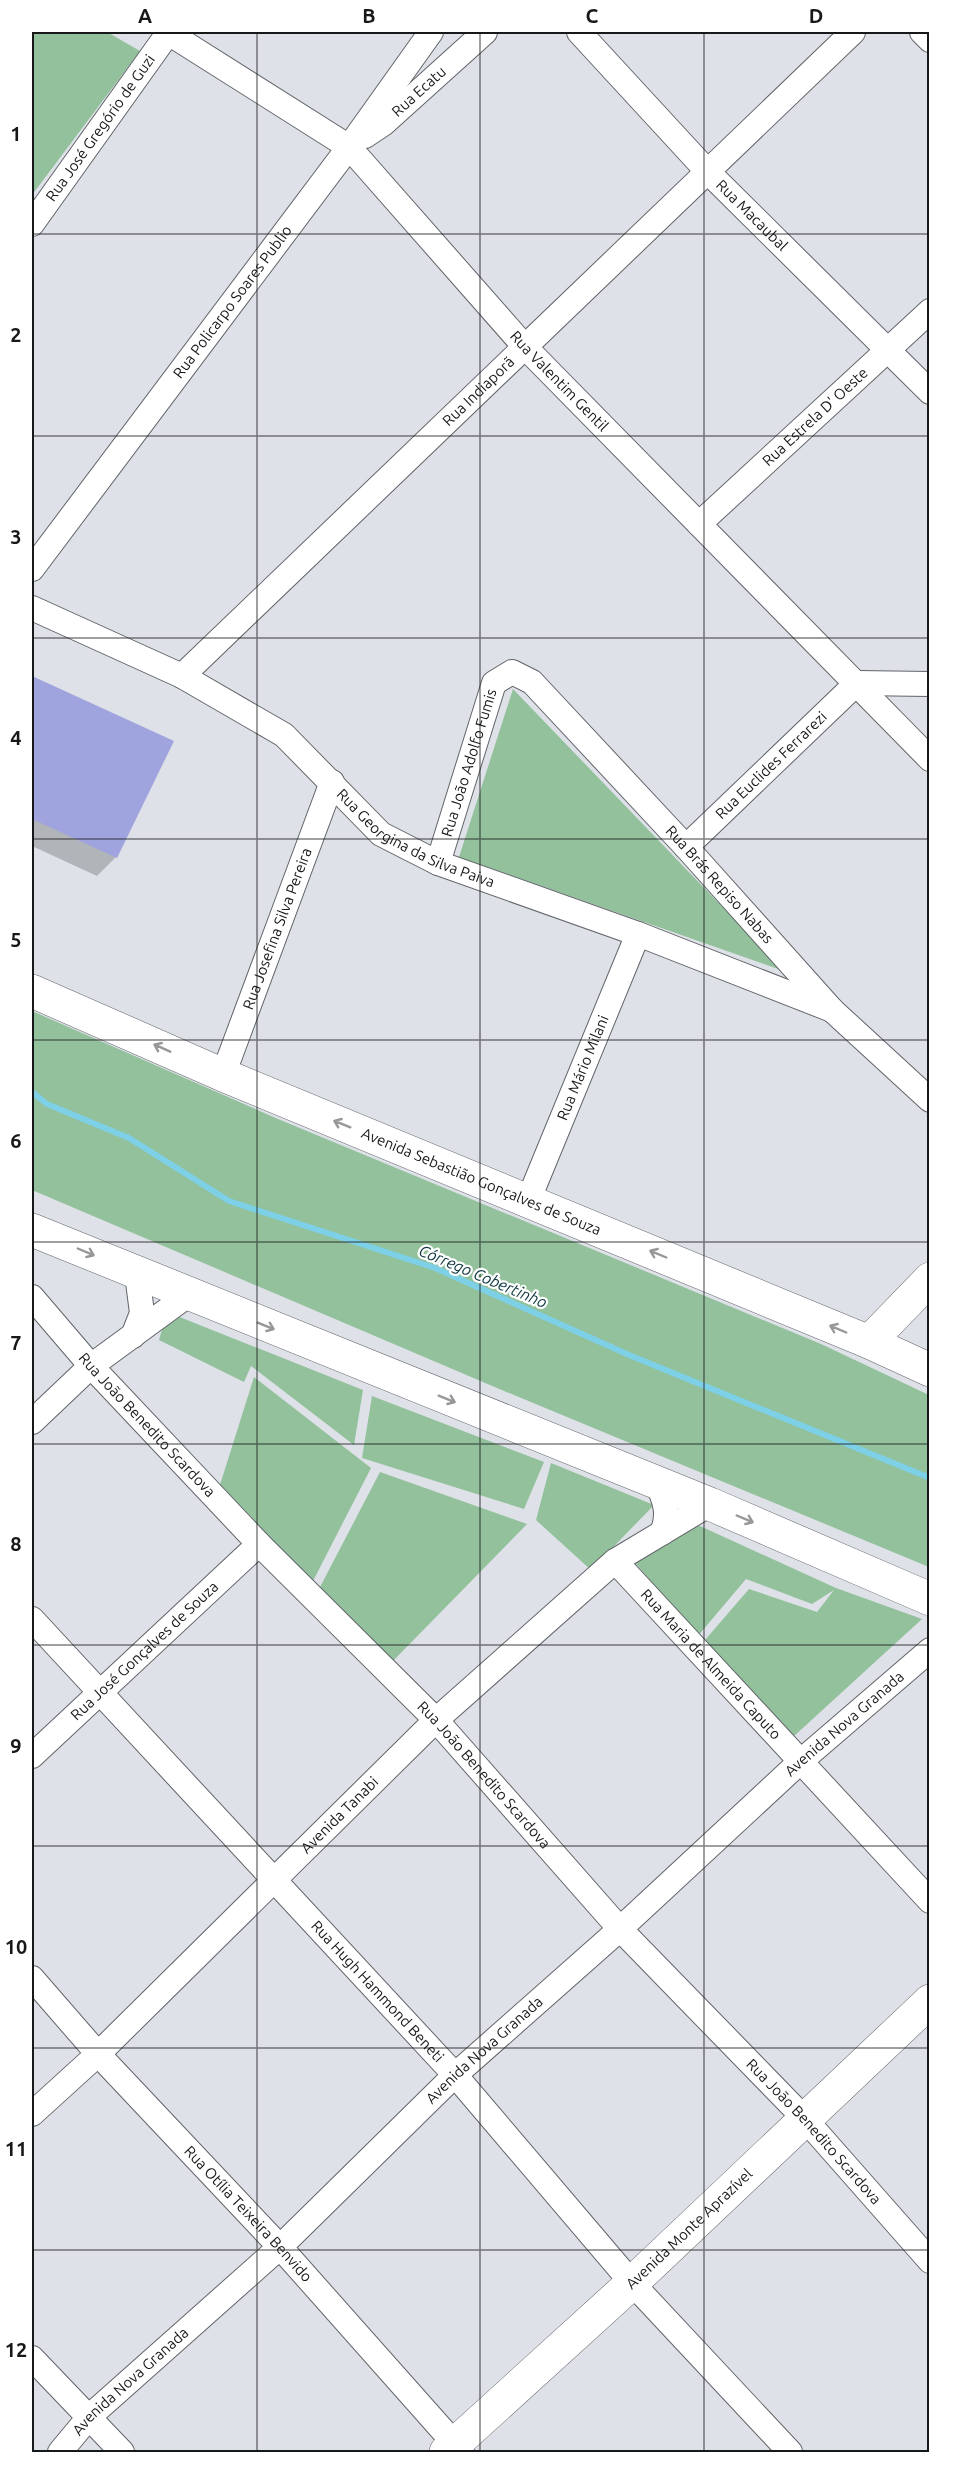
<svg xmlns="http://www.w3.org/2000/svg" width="961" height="2484" viewBox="0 0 961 2484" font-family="Ubuntu,sans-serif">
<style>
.green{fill:#92c19b}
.shadow{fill:#0003}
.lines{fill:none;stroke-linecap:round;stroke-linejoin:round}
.stream{stroke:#7dd0e6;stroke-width:6}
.building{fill:#9fa4df}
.street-casing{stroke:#616469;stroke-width:26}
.secondary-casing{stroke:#616469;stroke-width:34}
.street{stroke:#fff;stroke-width:24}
.secondary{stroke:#fff;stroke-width:33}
.oneway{stroke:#979798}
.grid{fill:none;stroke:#17181a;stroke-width:1.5;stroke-opacity:0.55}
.labels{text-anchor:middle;stroke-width:4.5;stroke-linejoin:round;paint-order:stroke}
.street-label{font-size:15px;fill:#17181a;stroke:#fff}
.water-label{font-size:16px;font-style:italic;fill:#103841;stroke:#fff}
.neatline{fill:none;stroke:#17181a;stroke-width:2}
.grid-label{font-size:20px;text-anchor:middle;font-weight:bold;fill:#17181a}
</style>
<rect width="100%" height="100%" fill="#dee1e7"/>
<path class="green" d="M 32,32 L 107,32 L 140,51 L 32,195 Z
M 513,689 L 784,971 L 459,857 Z
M 32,1011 L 278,1119 L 821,1344 L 929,1395 L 929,1567 L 497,1388 L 32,1190 Z
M 167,1312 L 363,1390 L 354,1445 L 251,1366 L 244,1382 L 159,1340 Z
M 254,1377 L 371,1468 L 313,1581 L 219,1488 Z
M 372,1396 L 544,1462 L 524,1509 L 362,1458 Z
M 551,1463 L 654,1505 L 591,1570 L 536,1520 Z
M 380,1472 L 527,1524 L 391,1663 L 319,1589 Z
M 689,1521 L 836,1588 L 922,1619 L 793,1737 L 705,1640 L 749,1589 L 817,1612 L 834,1590 L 812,1604 L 746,1579 L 697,1637 L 632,1559 Z"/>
<path class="shadow" d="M 32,678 L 172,742 L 116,857 L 97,876 L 32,846 Z"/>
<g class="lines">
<path class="stream" d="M 32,1092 L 47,1104 L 129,1138 L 229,1201 L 435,1268 L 629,1355 L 930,1478"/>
</g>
<path class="building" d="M 32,676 L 174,741 L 117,858 L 32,819 Z"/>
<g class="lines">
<defs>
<g id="street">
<path id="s1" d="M 167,32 L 349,147 L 525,347 L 930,759"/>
<path id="s2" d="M 579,32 L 708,172 L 930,392"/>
<path d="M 922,32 L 930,40"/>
<path id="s3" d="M 365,136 L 383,124 L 485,32"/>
<path id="s4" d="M 32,224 L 169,32"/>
<path id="s5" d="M 699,524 L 930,311"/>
<path id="s6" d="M 32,569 L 349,147 L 431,32"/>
<path id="s7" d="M 32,608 L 182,676 L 284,735 L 381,834 L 438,863 L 638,934 L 832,1010"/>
<path id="s8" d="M 182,676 L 853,32"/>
<path id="s9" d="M 686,847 L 857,683 L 930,684"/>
<path id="s10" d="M 438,863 L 494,683 L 512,672 L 532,682 L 686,847 L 832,1010 L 930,1100"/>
<path id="s11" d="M 223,1075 L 332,782"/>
<path id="s12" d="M 528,1201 L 638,934"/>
<path id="s13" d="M 32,1297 L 91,1366 L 259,1544 L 436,1720 L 620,1929 L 804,2118 L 930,2261"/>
<path d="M 133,1336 L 142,1313 L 137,1274"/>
<path d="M 32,1422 L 91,1366 L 188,1295"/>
<path d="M 657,1483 C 665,1501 670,1514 662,1533"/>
<path id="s14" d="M 615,1561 L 930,1901"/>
<path id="s15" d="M 32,1619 L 455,2075 L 632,2283 L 790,2452"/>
<path id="s16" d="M 32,1756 L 259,1544"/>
<path id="s17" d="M 32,1978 L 98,2054 L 280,2247 L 462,2452"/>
<path id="s18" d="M 32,2114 L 98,2054 L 436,1720 L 615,1561 L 710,1504"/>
<path d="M 32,2358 L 122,2452"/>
<path id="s19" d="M 60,2452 L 90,2416 L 280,2247 L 455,2075 L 620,1929 L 801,1761 L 930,1650"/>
</g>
<g id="secondary">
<path id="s20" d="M 32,991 L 223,1075 L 869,1342 L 930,1370"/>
<path d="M 32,1230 L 710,1504 L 930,1599"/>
<path d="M 869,1342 L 930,1279"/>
<path id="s21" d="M 446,2452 L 632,2283 L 930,2001"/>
</g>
</defs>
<use href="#street" class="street-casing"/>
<use href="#secondary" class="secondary-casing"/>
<use href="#street" class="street"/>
<use href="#secondary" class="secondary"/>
</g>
<defs><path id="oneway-shaft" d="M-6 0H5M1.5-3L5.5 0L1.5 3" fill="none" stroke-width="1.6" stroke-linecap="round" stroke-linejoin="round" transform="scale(1.5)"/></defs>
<g class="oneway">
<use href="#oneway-shaft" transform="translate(162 1048) rotate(-156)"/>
<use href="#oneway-shaft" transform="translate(342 1124) rotate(-158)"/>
<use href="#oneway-shaft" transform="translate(86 1252) rotate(23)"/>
<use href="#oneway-shaft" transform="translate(658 1254) rotate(-157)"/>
<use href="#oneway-shaft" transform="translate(266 1326) rotate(22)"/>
<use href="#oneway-shaft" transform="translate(838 1329) rotate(-157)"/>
<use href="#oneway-shaft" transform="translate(447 1399) rotate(22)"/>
<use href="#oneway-shaft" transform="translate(745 1519) rotate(23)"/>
</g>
<path class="grid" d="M 257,32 L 257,2452M 480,32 L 480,2452M 704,32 L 704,2452M 32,234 L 930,234M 32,436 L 930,436M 32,638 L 930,638M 32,839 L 930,839M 32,1040 L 930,1040M 32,1242 L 930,1242M 32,1444 L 930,1444M 32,1645 L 930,1645M 32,1846 L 930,1846M 32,2048 L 930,2048M 32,2250 L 930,2250"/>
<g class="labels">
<g class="street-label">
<text dy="5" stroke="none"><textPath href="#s3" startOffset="70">Rua Ecatu</textPath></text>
<text dy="5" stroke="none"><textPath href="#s4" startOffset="118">Rua José Gregório de Guzi</textPath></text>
<text dy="5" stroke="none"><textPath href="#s2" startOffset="252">Rua Macaubal</textPath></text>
<text dy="5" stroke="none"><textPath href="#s6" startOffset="334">Rua Policarpo Soares Publio</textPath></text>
<text dy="5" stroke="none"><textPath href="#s1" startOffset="530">Rua Valentim Gentil</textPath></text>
<text dy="5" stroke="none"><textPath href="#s8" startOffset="411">Rua Indiaporã</textPath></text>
<text dy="5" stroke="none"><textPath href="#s5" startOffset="158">Rua Estrela D' Oeste</textPath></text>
<text dy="5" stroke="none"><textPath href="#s10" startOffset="105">Rua João Adolfo Fumis</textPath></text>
<text dy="5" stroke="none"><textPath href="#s9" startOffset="118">Rua Euclides Ferrarezi</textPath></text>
<text dy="5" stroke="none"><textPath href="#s7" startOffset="453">Rua Georgina da Silva Paiva</textPath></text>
<text dy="5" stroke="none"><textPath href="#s10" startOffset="508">Rua Brás Repiso Nabas</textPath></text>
<text dy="5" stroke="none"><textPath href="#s11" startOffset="156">Rua Josefina Silva Pereira</textPath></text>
<text dy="5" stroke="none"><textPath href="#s12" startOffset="144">Rua Mário Milani</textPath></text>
<text dy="5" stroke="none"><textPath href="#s20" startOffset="488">Avenida Sebastião Gonçalves de Souza</textPath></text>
<text dy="5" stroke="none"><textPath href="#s13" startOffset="172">Rua João Benedito Scardova</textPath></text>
<text dy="5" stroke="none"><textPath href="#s16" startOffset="154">Rua José Gonçalves de Souza</textPath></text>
<text dy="5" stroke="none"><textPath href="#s14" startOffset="141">Rua Maria de Almeida Caputo</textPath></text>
<text dy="5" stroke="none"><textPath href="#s19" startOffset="1071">Avenida Nova Granada</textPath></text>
<text dy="5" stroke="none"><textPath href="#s13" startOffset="658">Rua João Benedito Scardova</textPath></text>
<text dy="5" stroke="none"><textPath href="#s18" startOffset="429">Avenida Tanabi</textPath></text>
<text dy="5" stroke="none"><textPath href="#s15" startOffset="508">Rua Hugh Hammond Beneti</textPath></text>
<text dy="5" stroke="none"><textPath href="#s19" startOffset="585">Avenida Nova Granada</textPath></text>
<text dy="5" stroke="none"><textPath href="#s13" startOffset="1144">Rua João Benedito Scardova</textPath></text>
<text dy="5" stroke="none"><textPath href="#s17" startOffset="320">Rua Otília Teixeira Benvido</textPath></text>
<text dy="5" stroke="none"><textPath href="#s21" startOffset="330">Avenida Monte Aprazível</textPath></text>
<text dy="5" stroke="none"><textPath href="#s19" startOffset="100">Avenida Nova Granada</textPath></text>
</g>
<g class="water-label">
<text transform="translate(483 1276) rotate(23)" y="6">Córrego Cobertinho</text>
</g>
</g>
<rect width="961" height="2484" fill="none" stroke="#ffffff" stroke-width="66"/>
<rect x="33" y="33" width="895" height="2418" class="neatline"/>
<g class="grid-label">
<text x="145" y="23">A</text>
<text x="369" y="23">B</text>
<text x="592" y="23">C</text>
<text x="816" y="23">D</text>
<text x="16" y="141">1</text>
<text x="16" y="342">2</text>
<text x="16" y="544">3</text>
<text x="16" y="745">4</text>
<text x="16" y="947">5</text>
<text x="16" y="1148">6</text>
<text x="16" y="1350">7</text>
<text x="16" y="1551">8</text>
<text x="16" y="1753">9</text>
<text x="16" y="1954">10</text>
<text x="16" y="2156">11</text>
<text x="16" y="2357">12</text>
</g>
</svg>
